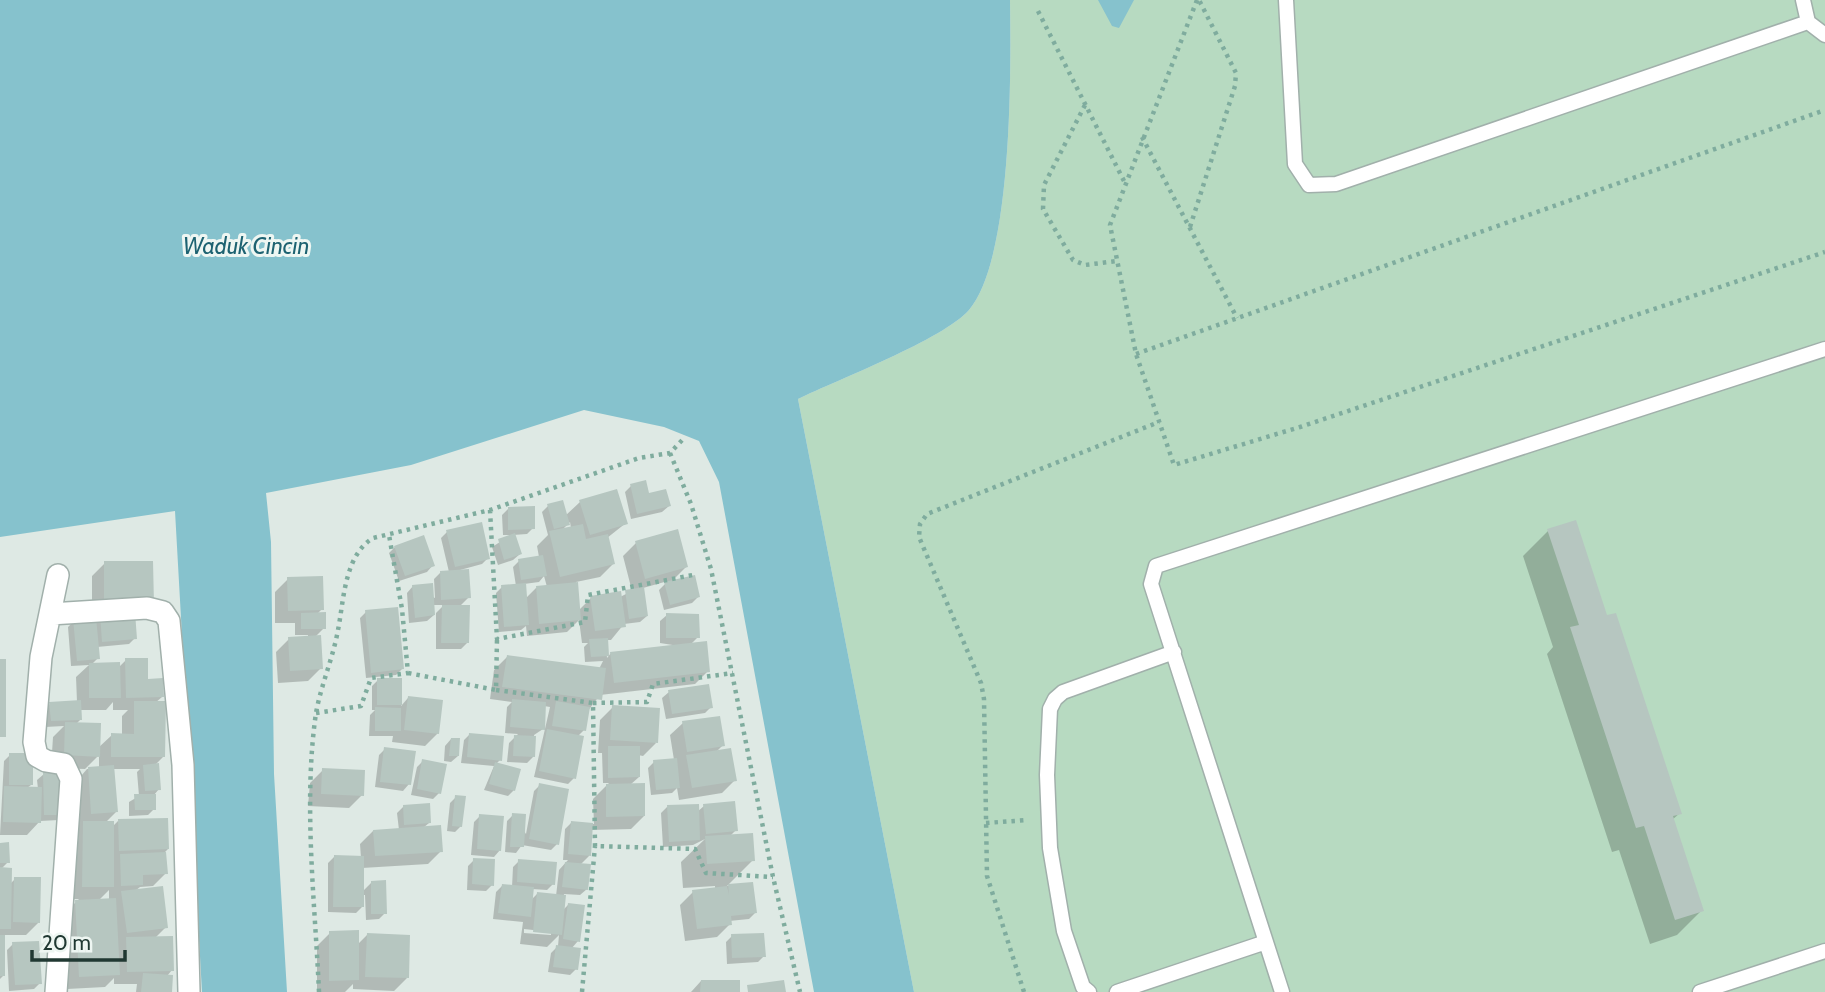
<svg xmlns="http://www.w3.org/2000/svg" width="1825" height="992" viewBox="0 0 1825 992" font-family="Cabin,sans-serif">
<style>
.green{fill:#b7dac1}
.water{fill:#86c2cd}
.shadow{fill:#0003;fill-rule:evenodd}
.building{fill:#b6c6c0}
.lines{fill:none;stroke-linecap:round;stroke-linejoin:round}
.service-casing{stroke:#a1b0ab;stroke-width:17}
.minor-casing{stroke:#a1b0ab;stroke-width:24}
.path{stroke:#7fac9e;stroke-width:4.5;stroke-dasharray:3.5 5;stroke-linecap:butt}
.service{stroke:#fff;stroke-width:14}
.minor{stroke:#fff;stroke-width:21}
.labels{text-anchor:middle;stroke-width:6;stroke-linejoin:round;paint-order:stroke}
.water-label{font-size:23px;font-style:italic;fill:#1d6271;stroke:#eef6f2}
</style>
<rect width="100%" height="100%" fill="#dee9e4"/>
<path class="green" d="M 1010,0 L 1825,0 L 1825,992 L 914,992 L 798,399 C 837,380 944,339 969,310 C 1013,258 1011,69 1010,0 Z"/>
<path class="water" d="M 0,0 L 1010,0 C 1011,69 1013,258 969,310 C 944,339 837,380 798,399 L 914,992 L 814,992 L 719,482 L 699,441 L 664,427 L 584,410 L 411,465 L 266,493 L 271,542 L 274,774 L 287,992 L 202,992 L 175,511 L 0,537 Z
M 1098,0 L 1134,0 L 1119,28 L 1112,26 Z"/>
<path class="shadow" d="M 631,486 L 648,495 L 669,506 L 662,512 L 631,519 L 625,492 Z
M 580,502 L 626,523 L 607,538 L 613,564 L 600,577 L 576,582 L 579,610 L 591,598 L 620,597 L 632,591 L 623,556 L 636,543 L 686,567 L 670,583 L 698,597 L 692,603 L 664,610 L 659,590 L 668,581 L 643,588 L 647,616 L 640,622 L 624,624 L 611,640 L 606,640 L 607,658 L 611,653 L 679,646 L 660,643 L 660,621 L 667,615 L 698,637 L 691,644 L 708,671 L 695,684 L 600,695 L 587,712 L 584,730 L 578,736 L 574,778 L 568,784 L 534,777 L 550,707 L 544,706 L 543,729 L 534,735 L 533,757 L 527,763 L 507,762 L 509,743 L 518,734 L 505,733 L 507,707 L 512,702 L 490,699 L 494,670 L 507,657 L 599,669 L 603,661 L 585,662 L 584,647 L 588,643 L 582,643 L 579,620 L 567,632 L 527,636 L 526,626 L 521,630 L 499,632 L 496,593 L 502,587 L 516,586 L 513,567 L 519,561 L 539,557 L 537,546 L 548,535 L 542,512 L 548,506 L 565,516 ZM 570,522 L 571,528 L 562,530 ZM 544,576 L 547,587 L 536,588 L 526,598 L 524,584 L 539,582 Z
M 508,509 L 533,528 L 527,534 L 513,535 L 520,554 L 513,560 L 498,565 L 492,547 L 511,535 L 503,535 L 502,515 Z
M 1548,531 L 1606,617 L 1680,813 L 1672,820 L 1702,910 L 1677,935 L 1650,944 L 1619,850 L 1612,852 L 1547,654 L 1553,647 L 1523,556 Z
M 447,532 L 488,558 L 482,564 L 460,570 L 469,597 L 459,607 L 468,642 L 461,649 L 436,649 L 436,613 L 444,605 L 433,605 L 434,615 L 427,621 L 409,623 L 407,593 L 413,586 L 435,598 L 434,579 L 440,573 L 449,572 L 441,538 Z
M 395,547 L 433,565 L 427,572 L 399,581 L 389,553 Z
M 105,563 L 133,617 L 135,638 L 129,644 L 97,647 L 98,658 L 92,664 L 119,667 L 126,660 L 162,697 L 155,703 L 163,757 L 155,765 L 159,789 L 154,795 L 154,809 L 148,815 L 129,816 L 129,802 L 139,796 L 137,772 L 140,769 L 113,769 L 116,812 L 105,823 L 112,827 L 118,821 L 168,849 L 165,852 L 166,873 L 153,886 L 140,887 L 135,891 L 166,927 L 155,938 L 172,970 L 167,976 L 170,992 L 136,992 L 137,984 L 114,984 L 114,978 L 105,987 L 67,989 L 63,915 L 79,899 L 70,899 L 70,862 L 77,855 L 79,828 L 76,782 L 87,769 L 99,768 L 99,755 L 85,769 L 51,768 L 53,737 L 64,726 L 45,727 L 44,710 L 50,704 L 77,702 L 76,677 L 89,665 L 71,666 L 68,627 L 74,621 L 92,619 L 92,576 ZM 113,702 L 113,710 L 128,710 L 122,716 L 122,735 L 112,735 L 98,748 L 76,724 L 81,719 L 80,710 L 106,710 ZM 109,890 L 109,900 L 98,901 Z
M 288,579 L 322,609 L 317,614 L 324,628 L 315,637 L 321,668 L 308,681 L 278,683 L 276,652 L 289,639 L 308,638 L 308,635 L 295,635 L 295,623 L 275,623 L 275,592 Z
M 366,612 L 402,669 L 396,675 L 366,678 L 360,618 Z
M 378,680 L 401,680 L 401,706 L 408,698 L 438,733 L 425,746 L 392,742 L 393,736 L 369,736 L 370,715 L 375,710 L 372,710 L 372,686 Z
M 669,692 L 711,707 L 705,713 L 666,719 L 662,698 Z
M 613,707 L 656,743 L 643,756 L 638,755 L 639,777 L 630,785 L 644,816 L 631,829 L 591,830 L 589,856 L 580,865 L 587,889 L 580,895 L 564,894 L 562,911 L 568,905 L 578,941 L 571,949 L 576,969 L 570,975 L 548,972 L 551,953 L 558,946 L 559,935 L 547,947 L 520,944 L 523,922 L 493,919 L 496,892 L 502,886 L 512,887 L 513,867 L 519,861 L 553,884 L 547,890 L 532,889 L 531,900 L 537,894 L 556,896 L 559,870 L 568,860 L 563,860 L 565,829 L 571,823 L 594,824 L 593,799 L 609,783 L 603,783 L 602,753 L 598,753 L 600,720 ZM 524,929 L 551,932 L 551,935 L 524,933 Z
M 683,723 L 723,745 L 716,752 L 735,780 L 722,793 L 679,800 L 677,788 L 672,793 L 651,795 L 648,768 L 654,762 L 674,760 L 670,735 Z
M 470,734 L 500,760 L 496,764 L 514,790 L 508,796 L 484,790 L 494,766 L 461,763 L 464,740 Z
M 451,739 L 458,756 L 451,762 L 444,761 L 445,746 Z
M 385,749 L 409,784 L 403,791 L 375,787 L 379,755 Z
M 10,755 L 31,785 L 27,788 L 38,789 L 37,780 L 44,774 L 64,773 L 59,820 L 40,821 L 27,835 L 0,835 L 4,761 Z
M 423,761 L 439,793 L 433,799 L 411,795 L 417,767 Z
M 323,770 L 362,795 L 349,808 L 308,806 L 310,783 Z
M 540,785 L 557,844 L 551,850 L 522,845 L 516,853 L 505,852 L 507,821 L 513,815 L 526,834 L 534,791 Z
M 456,797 L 461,826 L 455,832 L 447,831 L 450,803 Z
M 404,806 L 429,823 L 423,828 L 441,851 L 428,864 L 362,868 L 362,892 L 371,883 L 385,913 L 379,919 L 366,920 L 365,895 L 362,895 L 362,907 L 356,913 L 328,912 L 328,863 L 334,857 L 361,858 L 360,844 L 373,831 L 399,830 L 397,813 Z
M 704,806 L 736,830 L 730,836 L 753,860 L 727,886 L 752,884 L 755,913 L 749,919 L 729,921 L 730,924 L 717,937 L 685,941 L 680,905 L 693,892 L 715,889 L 715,886 L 683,888 L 681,862 L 705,839 L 693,845 L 663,847 L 661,813 L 667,807 L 697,812 Z
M 480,816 L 500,850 L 494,857 L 471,855 L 474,822 Z
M 0,844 L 8,862 L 1,869 L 10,884 L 15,879 L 39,922 L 26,935 L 4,935 L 4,975 L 0,979 Z
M 474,860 L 492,885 L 486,891 L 467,890 L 468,866 Z
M 330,933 L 357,945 L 367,935 L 407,978 L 394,991 L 353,989 L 353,984 L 345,992 L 317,992 L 317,946 Z
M 732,936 L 764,956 L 758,962 L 727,964 L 726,942 Z
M 13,944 L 40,983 L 34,989 L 9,991 L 7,950 Z
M 701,981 L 738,992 L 691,992 Z"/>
<path class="building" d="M 646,480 L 649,493 L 666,489 L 671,506 L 637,514 L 630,484 Z
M 617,489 L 628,524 L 590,535 L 579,500 Z
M 563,500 L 570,525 L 554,529 L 547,504 Z
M 535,506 L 535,529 L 508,530 L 508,507 Z
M 1576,520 L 1607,615 L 1616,613 L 1682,814 L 1673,816 L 1704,911 L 1675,920 L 1644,826 L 1636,828 L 1570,627 L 1579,625 L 1547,529 Z
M 482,522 L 490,559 L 455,567 L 446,530 Z
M 583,524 L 586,539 L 608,534 L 615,564 L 560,577 L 549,531 Z
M 678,529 L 688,567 L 645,579 L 635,541 Z
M 515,533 L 522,554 L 504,560 L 498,539 Z
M 424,535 L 435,566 L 405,576 L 394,546 Z
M 543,555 L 547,576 L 521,580 L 518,559 Z
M 104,561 L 153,561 L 154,605 L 104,605 Z
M 469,569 L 471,598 L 441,600 L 440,571 Z
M 695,575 L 700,597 L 670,605 L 664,582 Z
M 323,576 L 324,610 L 288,611 L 287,577 Z
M 578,582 L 581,620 L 539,624 L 536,586 Z
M 433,583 L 435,615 L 415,618 L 412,585 Z
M 526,583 L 529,625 L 504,627 L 501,585 Z
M 644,587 L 648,616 L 629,619 L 625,590 Z
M 621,591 L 626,627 L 595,631 L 590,596 Z
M 442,605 L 470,605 L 469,643 L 441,643 Z
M 398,607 L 404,669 L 371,673 L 365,610 Z
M 135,612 L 137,639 L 102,642 L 100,614 Z
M 326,612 L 326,629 L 301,629 L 301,613 Z
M 666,613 L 699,614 L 700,638 L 666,638 Z
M 96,617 L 100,659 L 77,661 L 73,619 Z
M 321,635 L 323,669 L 290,671 L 288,637 Z
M 608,638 L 609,656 L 591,657 L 589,639 Z
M 707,641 L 710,672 L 614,683 L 610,652 Z
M 507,655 L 606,668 L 602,700 L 502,687 Z
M 125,658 L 148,658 L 148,679 L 163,678 L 164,697 L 126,698 Z
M 0,659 L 6,659 L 6,737 L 0,737 Z
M 120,662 L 121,698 L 89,698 L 89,663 Z
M 377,678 L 402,678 L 402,705 L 377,705 Z
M 709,684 L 713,708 L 672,714 L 668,690 Z
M 408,696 L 443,700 L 439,734 L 404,730 Z
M 512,699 L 546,702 L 545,730 L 510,727 Z
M 81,700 L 82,720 L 51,721 L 49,702 Z
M 134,701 L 166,701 L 165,757 L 111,757 L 111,733 L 134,734 Z
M 556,701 L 590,707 L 586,731 L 552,726 Z
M 612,705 L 660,708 L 658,743 L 610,740 Z
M 375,707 L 401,708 L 401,731 L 375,731 Z
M 720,716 L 725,746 L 687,752 L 682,721 Z
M 65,722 L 101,723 L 100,757 L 64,755 Z
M 547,729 L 584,736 L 576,779 L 539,771 Z
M 469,733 L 504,736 L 502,761 L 467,757 Z
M 514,735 L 536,736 L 535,757 L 513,756 Z
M 451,738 L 460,738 L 459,756 L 449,756 Z
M 608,746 L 640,746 L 640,777 L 608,778 Z
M 384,747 L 416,751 L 411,785 L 380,782 Z
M 731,748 L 737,781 L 692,788 L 686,755 Z
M 9,753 L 33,753 L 33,785 L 9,785 Z
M 677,758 L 680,788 L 656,790 L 653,760 Z
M 422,759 L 447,764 L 441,794 L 417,789 Z
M 495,762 L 521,769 L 515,791 L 489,784 Z
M 159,763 L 161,790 L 145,791 L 143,765 Z
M 114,765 L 118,812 L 91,814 L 88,767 Z
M 322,768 L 365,770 L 364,796 L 321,794 Z
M 66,771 L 67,815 L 44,815 L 43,772 Z
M 539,783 L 569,789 L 559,845 L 529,839 Z
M 645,783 L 645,816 L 606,817 L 606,784 Z
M 4,786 L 42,787 L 41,823 L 3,822 Z
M 134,794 L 156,794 L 156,810 L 135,810 Z
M 455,795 L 466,796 L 462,827 L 452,826 Z
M 735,801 L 738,831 L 706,834 L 703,804 Z
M 430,803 L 431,823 L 404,825 L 403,805 Z
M 699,804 L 700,840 L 669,842 L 667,805 Z
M 512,813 L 526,814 L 524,847 L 510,847 Z
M 479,814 L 504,816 L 501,851 L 477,849 Z
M 168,818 L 169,849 L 119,851 L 118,819 Z
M 83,821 L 114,821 L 114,887 L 82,887 Z
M 571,821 L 593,823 L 591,856 L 568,854 Z
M 441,825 L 443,852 L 375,856 L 373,830 Z
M 753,833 L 755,861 L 707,864 L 705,836 Z
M 9,842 L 10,863 L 0,863 L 0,843 Z
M 166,852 L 168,874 L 143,875 L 143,885 L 121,886 L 120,854 Z
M 334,855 L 364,856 L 364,907 L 333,907 Z
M 473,858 L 495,859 L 494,886 L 472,884 Z
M 518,859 L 557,862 L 555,885 L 517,882 Z
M 565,862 L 591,864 L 588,890 L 562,887 Z
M 0,867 L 12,868 L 11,929 L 0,929 Z
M 14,877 L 41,877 L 40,923 L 13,922 Z
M 386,880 L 387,914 L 371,914 L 371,881 Z
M 753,882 L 757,913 L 731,916 L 732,925 L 697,929 L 692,890 L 727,886 L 729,895 L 728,884 Z
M 502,884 L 534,887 L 531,917 L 498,913 Z
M 163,886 L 168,928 L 127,933 L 121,891 Z
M 537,892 L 566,895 L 562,935 L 533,932 Z
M 116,898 L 120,975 L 79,977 L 75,900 Z
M 568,903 L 585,905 L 580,942 L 563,939 Z
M 359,930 L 359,980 L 329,981 L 329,931 Z
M 367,933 L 410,935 L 409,978 L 365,977 Z
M 764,933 L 766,957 L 732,958 L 731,934 Z
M 0,935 L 5,935 L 5,976 L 0,976 Z
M 173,936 L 174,971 L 127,972 L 126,937 Z
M 39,941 L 42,984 L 15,985 L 12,942 Z
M 556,945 L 581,948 L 578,970 L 553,967 Z
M 143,973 L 173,975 L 172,992 L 141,992 Z
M 701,980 L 740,980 L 740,992 L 700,992 Z
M 784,980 L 786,992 L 748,992 L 747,985 Z"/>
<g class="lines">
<defs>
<path id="service" d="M 1286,0 L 1295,164 L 1309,185 L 1336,184 L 1808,22
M 1803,0 L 1808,22 L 1825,35
M 1089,992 L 1083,987 L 1064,931 L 1050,848 L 1047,775 L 1050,709 L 1055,699 L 1063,692 L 1174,652
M 1117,992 L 1266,942
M 1282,992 L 1151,584 L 1156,566 L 1825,349
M 1700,992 L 1825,951"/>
<path id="minor" d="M 50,614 L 147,608 L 163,612 L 169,621 L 183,765 L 189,992
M 56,992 L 71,779 L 64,764 L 46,761 L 37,756 L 34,742 L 41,657 L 58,575"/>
</defs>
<use href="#service" class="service-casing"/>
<use href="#minor" class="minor-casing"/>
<path class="path" d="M 1197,0 L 1110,225 L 1136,354 L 1174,465 L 1300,427 L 1825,252
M 1038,11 L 1124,181
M 1085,105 L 1044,185 L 1043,209 L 1073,260 L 1085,265 L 1117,261
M 1142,137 L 1237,318
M 1190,227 L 1235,86 L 1236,73 L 1199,0
M 1136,354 L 1825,110
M 670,453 L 691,504 L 711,569 L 773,877 L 800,992
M 490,510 L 497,639 L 585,622 L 588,595 L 693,575
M 408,673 L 496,690 L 497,639
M 496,690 L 593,703 L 595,846 L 695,849 L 706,873 L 773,877
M 593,703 L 647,702 L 653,684 L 733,673
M 316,713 L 361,706 L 371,678 L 408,673 L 402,609 L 389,535
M 986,823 L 1027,820
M 319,992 C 315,902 303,802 316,713 C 321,685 333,658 338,630 C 344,600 344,556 373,538 L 490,510 L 639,458 L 670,453 L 685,437
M 582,992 L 595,846
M 1024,992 L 987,876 L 984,699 L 981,683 L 919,537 L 920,524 L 927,514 L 1159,422"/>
<use href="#service" class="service"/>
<use href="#minor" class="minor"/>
</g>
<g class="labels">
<g class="water-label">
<text x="246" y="254">Waduk Cincin</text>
</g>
</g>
<path d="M32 950v10h93v-10" fill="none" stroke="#203832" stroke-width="3.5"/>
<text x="42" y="950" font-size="21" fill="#203832" stroke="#eef6f2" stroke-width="5" paint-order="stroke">20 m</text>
</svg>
